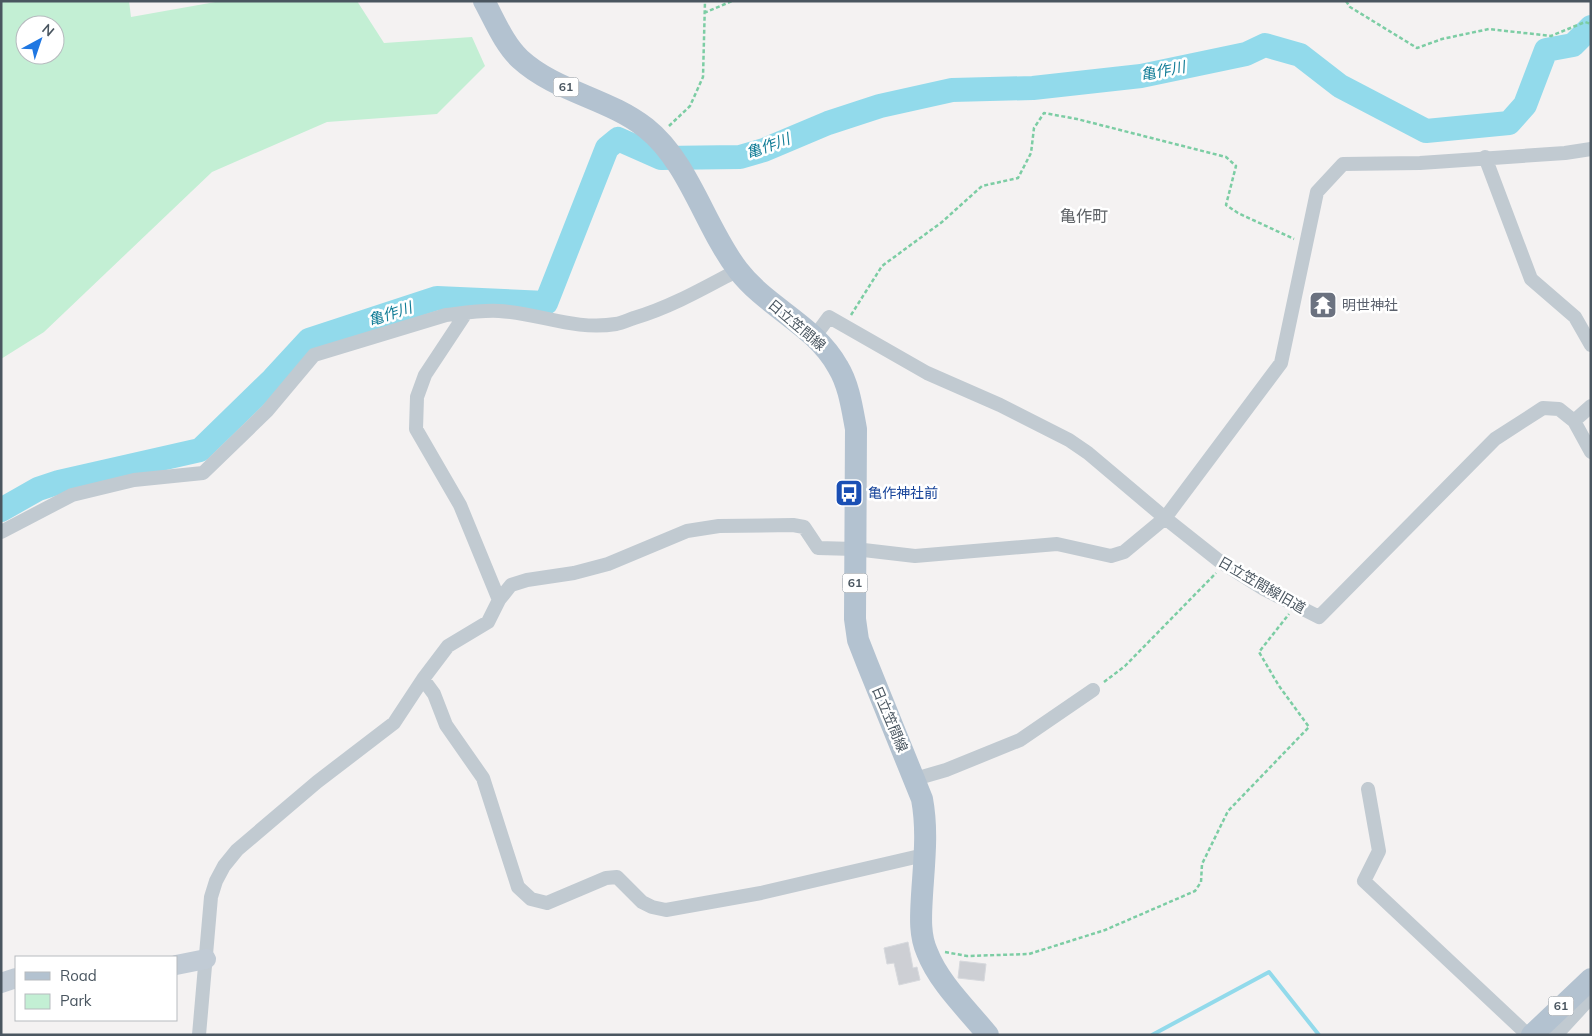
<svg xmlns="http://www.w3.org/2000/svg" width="1592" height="1036" viewBox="0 0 1592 1036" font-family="Mulish,'Noto Sans JP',sans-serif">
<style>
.green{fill:#c3efd4;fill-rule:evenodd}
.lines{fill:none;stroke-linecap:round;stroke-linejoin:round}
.stream{stroke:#92daeb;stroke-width:4}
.river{stroke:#92daeb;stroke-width:24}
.building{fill:#cdcfd4;stroke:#d7d9dd}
.path{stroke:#7ccda4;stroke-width:2.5;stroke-dasharray:4 2.5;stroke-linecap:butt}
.street{stroke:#c1cad1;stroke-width:14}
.secondary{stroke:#c1cbd5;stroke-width:20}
.primary{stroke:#b3c2d0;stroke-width:22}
.labels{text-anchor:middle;stroke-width:5;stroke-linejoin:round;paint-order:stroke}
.shield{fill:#fff;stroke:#808990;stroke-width:1}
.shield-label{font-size:12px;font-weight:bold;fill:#4a5660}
.worship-label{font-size:14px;fill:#5b616d;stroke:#fff;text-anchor:start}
.street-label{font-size:14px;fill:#4a5660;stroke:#fff}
.transit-label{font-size:14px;fill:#164399;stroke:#fff;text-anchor:start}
.water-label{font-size:15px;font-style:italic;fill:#107c96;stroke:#fff}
.quarter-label{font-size:16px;fill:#5f6367;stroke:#fff}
</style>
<rect width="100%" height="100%" fill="#f4f2f2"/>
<path class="green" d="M 1,1 L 129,1 L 131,17 L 221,1 L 357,1 L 384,43 L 472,37 L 485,66 L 437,114 L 327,122 L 212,172 L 44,332 L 1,359 ZM 25,25 L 55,25 L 55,55 L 25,55 Z"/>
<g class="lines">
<path class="stream" d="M 1152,1035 L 1269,972 L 1319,1035"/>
<path class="river" d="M 1,510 L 38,489 L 59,482 L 200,450 L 273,379 L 309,340 L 437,298 L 546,303 L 607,148 L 618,139 L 661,158 L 740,157 L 764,150 L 828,123 L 880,106 L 952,90 L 1033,88 L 1141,76 L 1246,54 L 1265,45 L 1300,55 L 1340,86 L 1426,131 L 1509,123 L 1525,105 L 1546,50 L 1573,45 L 1591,27"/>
</g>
<path class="building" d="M 908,942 L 913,968 L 917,967 L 920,980 L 899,985 L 894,963 L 887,964 L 884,948 Z
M 960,961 L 986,964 L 984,981 L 958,978 Z"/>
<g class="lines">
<path class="path" d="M 1346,1 L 1350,7 L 1417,48 L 1442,39 L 1489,29 L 1551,36 L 1585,22 L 1591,24
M 704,13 L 732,1
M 669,126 L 690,106 L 703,77 L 705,1
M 851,315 L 882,266 L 942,222 L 982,186 L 1018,178 L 1031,153 L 1034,128 L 1044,113 L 1077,119 L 1226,157 L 1236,166 L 1226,205 L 1238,213 L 1294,239
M 1104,682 L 1125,666 L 1216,573
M 945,952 L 967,956 L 1029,954 L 1105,930 L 1195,891 L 1201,882 L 1202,864 L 1228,811 L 1309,727 L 1279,686 L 1259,652 L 1289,614"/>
<path class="street" d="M 1485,157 L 1531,279 L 1575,317 L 1591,345
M 466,313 L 425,375 L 417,397 L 416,429 L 460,505 L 499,600
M 815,336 L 829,317 L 927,373 L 1000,405 L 1069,440 L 1088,453 L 1165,518 L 1281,363 L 1317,192 L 1343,164 L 1420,163 L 1565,153 L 1591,149
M 1574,421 L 1591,406
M 1,532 L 72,495 L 134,480 L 203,473 L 267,411 L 314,355 L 446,315 C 463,313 481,310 499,311 C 539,313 575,331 616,324 C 622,323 628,320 634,318 C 671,307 704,288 738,270
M 423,679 L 434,694 L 446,725 L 483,778 L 518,887 L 531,899 L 547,903 L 606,878 L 617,877 L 642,902 L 652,907 L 666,910 L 761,893 L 924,855
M 915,779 L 946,770 L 1020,740 L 1093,690
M 1368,789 L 1379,851 L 1364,881 L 1528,1035
M 199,1035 L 211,897 L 216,881 L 224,866 L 237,850 L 317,782 L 394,723 L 423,679 L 448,646 L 488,622 L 499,600 L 511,585 L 527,580 L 574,573 L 608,564 L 687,531 L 719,526 L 793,525 L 804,527 L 818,548 L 855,549 L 915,556 L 1057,544 L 1111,556 L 1124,552 L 1165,518 L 1218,560 L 1264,589 L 1319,617 L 1495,439 L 1543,408 L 1559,409 L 1574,421 L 1591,452
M 1556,1035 L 1591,997"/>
<path class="secondary" d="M 176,965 L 206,959
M 1,983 L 16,978"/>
<path class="primary" d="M 484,1 C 495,21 504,44 520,59 C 556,92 608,98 646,128 C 689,162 705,227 738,270 C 767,308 815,325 838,367 C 849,385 852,408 856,429 L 855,619 L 858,640 L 867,663 L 922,799 C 928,831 924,863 922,895 C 921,914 919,934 927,952 C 939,983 967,1009 988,1035
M 1532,1035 L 1591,979"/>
</g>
<defs>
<symbol id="temple-square" viewBox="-11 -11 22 22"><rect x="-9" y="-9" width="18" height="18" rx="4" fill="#6b7280" stroke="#fff"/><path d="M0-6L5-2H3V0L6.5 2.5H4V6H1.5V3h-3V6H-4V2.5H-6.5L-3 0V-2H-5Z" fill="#fff"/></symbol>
<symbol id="bus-square" viewBox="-11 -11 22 22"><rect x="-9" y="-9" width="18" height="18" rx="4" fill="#1a4fb4" stroke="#fff"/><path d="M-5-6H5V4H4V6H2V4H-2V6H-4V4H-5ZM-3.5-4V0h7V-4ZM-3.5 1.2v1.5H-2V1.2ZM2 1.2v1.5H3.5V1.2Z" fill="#fff"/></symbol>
</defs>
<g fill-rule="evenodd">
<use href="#temple-square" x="1307" y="289" width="32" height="32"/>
<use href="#bus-square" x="833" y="477" width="32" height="32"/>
</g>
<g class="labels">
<g class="shield">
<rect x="553.5" y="77.5" width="25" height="19" rx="4"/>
<rect x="842.5" y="573.5" width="25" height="19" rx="4"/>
<rect x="1548.5" y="996.5" width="25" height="19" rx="4"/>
</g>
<g class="shield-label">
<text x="566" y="91">61</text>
<text x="855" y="587">61</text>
<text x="1561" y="1010">61</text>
</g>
<g class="worship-label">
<text x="1342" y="310">明世神社</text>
</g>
<g class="street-label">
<text transform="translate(797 325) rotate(40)" y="5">日立笠間線</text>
<text transform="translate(1262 585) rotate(30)" y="5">日立笠間線旧道</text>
<text transform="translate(890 719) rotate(67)" y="5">日立笠間線</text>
</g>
<g class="transit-label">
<text x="868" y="498">亀作神社前</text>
</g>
<g class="water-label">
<text transform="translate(1163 71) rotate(-11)" y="5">亀作川</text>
<text transform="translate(768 146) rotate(-20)" y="5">亀作川</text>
<text transform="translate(390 314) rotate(-18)" y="5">亀作川</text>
</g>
<g class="quarter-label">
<text x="1084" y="222">亀作町</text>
</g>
</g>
<rect width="1592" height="1036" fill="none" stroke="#4a5660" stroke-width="5"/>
<rect x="15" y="956" width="162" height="65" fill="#ffffff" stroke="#b7bbbf"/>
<rect x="25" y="972" width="25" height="8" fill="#b3c2d0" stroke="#b7bbbf"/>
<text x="60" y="981" font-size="15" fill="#4a5660">Road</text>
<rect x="25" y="994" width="25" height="15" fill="#c3efd4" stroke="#b7bbbf"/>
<text x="60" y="1006" font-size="15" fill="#4a5660">Park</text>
<g transform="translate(40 40) rotate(40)"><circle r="24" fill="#ffffff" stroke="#b7bbbf"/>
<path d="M0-4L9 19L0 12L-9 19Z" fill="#1f77e2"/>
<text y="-8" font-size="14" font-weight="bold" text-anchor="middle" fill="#4a5660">N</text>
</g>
</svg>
